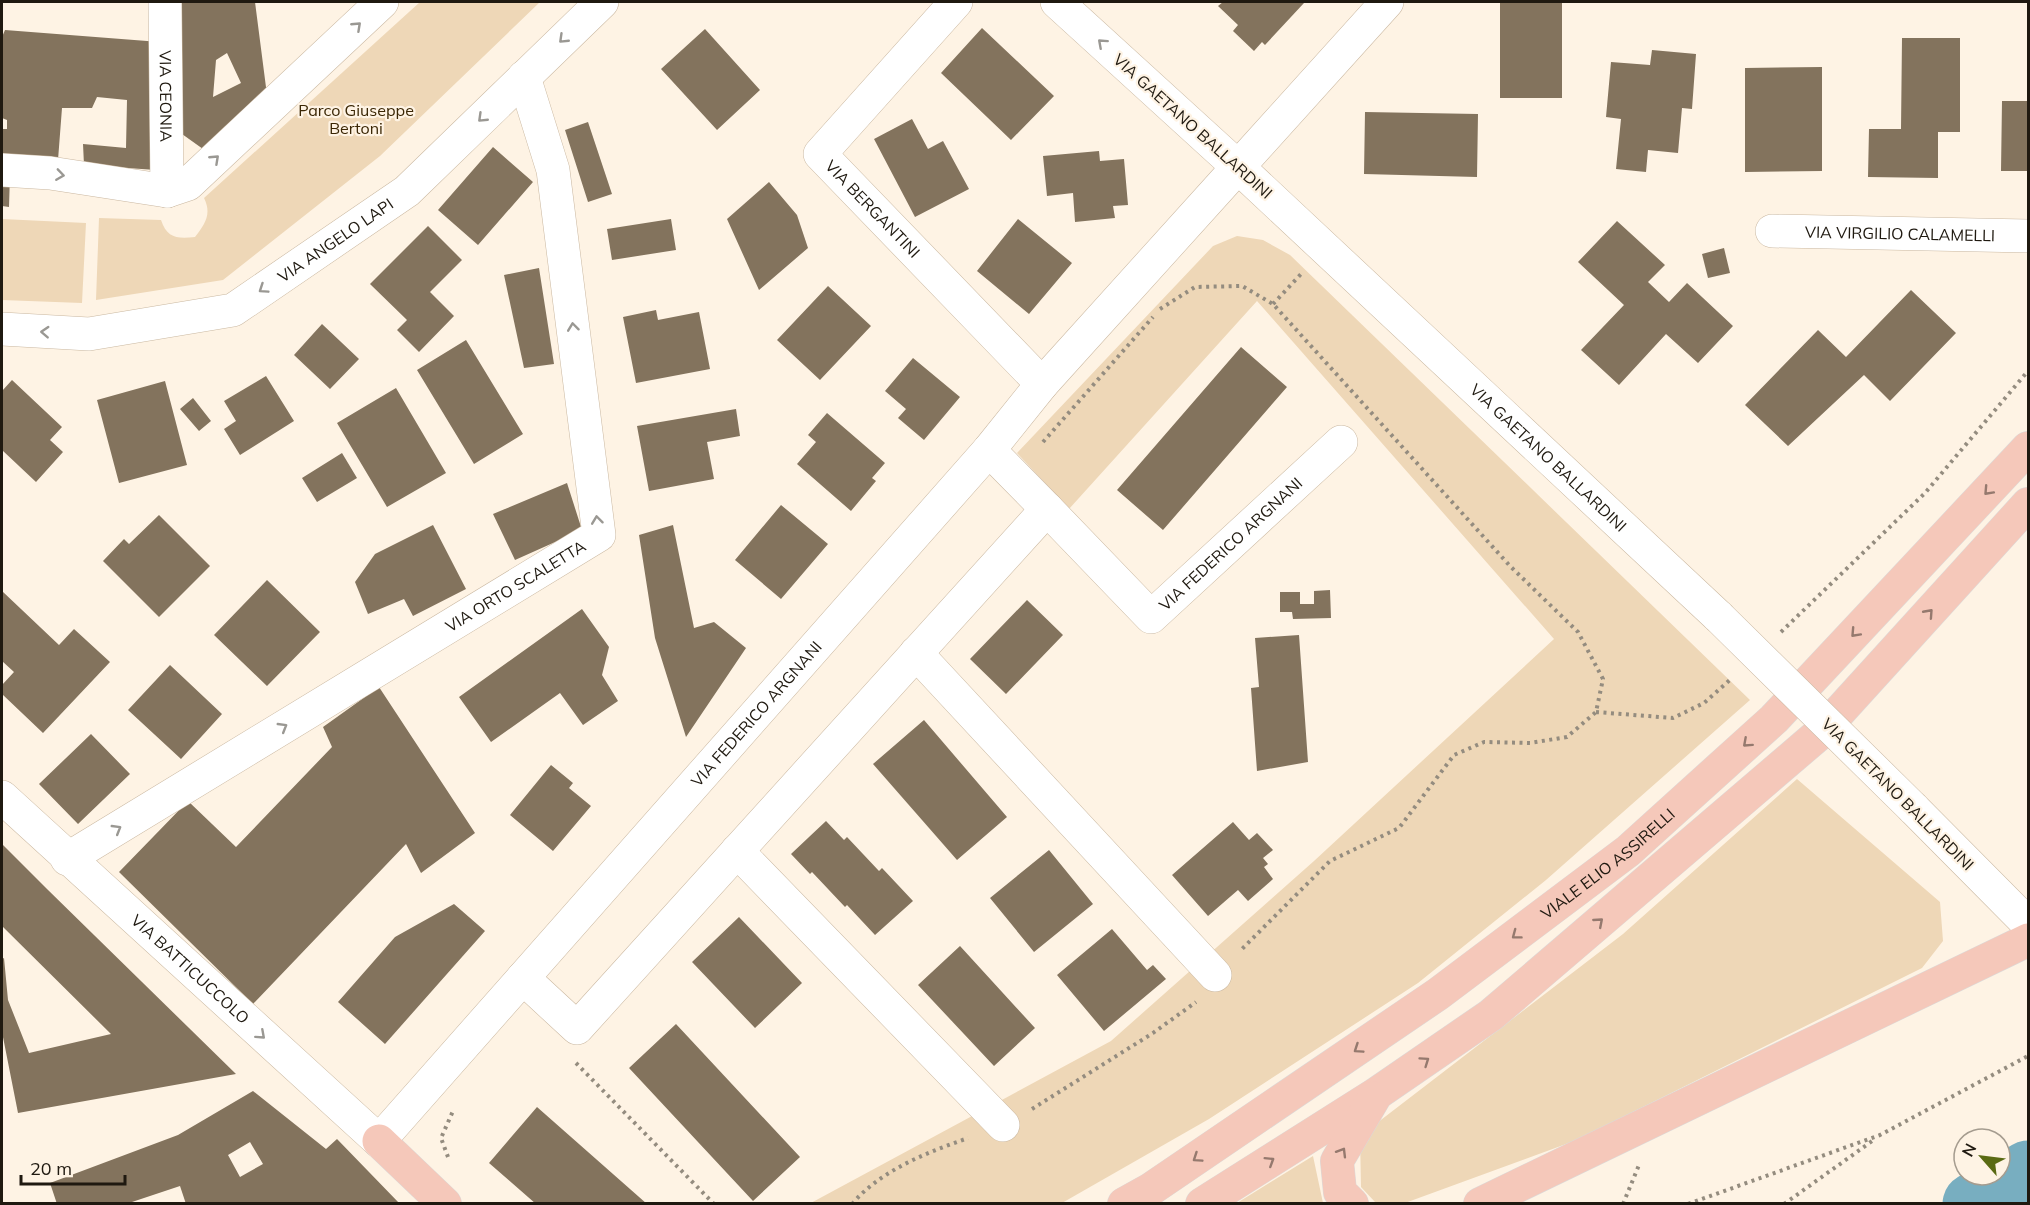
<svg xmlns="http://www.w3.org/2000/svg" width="2030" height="1205" viewBox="0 0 2030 1205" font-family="Mulish,sans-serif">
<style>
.green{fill:#eed7b7}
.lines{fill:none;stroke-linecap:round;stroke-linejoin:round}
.river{stroke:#78aec0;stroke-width:63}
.building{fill:#83735d;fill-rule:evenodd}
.minor-casing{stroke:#cab8a1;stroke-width:34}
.tertiary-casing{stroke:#cab8a1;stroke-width:34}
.secondary-casing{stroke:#cab8a1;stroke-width:34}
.primary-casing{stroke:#dbdad9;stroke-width:34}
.path{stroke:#948c7f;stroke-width:4;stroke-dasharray:3 4.5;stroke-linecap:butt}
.minor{stroke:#fff;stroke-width:33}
.tertiary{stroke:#fff;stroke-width:33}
.secondary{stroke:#fff;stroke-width:33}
.primary{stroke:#f5c8ba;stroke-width:33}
.secondary-bridge-casing{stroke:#cab8a1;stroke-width:34;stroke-linecap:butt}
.secondary-bridge{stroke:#fff;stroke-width:33}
.oneway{stroke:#9a9893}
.oneway2{stroke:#95796e}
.labels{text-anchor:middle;stroke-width:4.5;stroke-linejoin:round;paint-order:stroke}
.street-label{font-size:16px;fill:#1f1910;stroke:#fef3e4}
.park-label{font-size:16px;fill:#3a2604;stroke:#fef3e4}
</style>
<rect width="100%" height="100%" fill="#fef3e4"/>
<path class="green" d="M 420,2 L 540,2 L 380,156 L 223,280 L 96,300 L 99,218 L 161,220 C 167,238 177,239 195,237 C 205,224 212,214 204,198 Z
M 2,219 L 86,223 L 82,303 L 2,300 Z
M 1237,236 L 1263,240 L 1290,255 L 1750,700 L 1546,880 L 1418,983 L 1209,1119 L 1062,1203 L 809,1204 L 1111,1041 L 1314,861 L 1554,639 L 1257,301 L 1069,509 L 1017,453 L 1213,246 Z
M 1797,779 L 1940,902 L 1943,941 L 1922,968 L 1577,1140 L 1405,1203 L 1375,1202 L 1361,1187 L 1360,1136 L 1623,934 Z
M 1313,1156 L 1323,1203 L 1237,1203 Z"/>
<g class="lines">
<path class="river" d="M 1974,1204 L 2028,1172"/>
</g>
<path class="building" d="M 179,2 L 255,2 L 267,95 L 203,149 L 175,129 ZM 227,53 L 241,83 L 213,97 L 216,60 Z
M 1223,2 L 1302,2 L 1304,3 L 1265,45 L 1262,42 L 1254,51 L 1233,31 L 1238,25 L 1218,6 Z
M 1500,2 L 1562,2 L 1562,98 L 1500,98 Z
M 982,28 L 1054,96 L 1011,140 L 941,73 Z
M 705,29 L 760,90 L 717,130 L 661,69 Z
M 5,30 L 160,42 L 156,170 L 84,165 L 83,144 L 126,148 L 127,100 L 97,97 L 92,108 L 62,108 L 58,160 L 2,157 L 2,129 L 7,129 L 7,120 L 2,118 L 2,37 Z
M 1902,38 L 1960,38 L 1960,132 L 1938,132 L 1938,178 L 1868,177 L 1869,129 L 1901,129 Z
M 1652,50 L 1696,54 L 1692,109 L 1682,108 L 1678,153 L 1648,150 L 1646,172 L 1616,169 L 1621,119 L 1606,117 L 1611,62 L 1650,65 Z
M 1822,67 L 1822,171 L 1745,172 L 1745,68 Z
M 2002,101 L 2028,101 L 2028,171 L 2001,171 Z
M 1365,112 L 1478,114 L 1477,177 L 1364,174 Z
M 912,119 L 928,149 L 943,141 L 969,189 L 915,217 L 874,139 Z
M 588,122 L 612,194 L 588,202 L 565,130 Z
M 493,147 L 533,182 L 478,245 L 438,210 Z
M 1099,151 L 1100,161 L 1124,159 L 1128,205 L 1113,206 L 1115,218 L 1075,222 L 1073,193 L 1047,196 L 1043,156 Z
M 2,173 L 10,174 L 9,207 L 2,206 Z
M 769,182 L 797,215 L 808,248 L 759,290 L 727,219 Z
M 671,219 L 676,250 L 612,260 L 607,229 Z
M 1018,219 L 1072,263 L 1029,314 L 977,271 Z
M 1617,221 L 1665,265 L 1648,282 L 1669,302 L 1687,283 L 1733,326 L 1698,363 L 1666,334 L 1619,385 L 1581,350 L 1624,305 L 1578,262 Z
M 428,226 L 462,260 L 430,292 L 454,316 L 419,352 L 397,330 L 407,320 L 370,284 Z
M 1724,248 L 1730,273 L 1708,278 L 1702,254 Z
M 539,268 L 554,364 L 524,368 L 504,275 Z
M 828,286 L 871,326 L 820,380 L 777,340 Z
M 1911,290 L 1956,333 L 1890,401 L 1864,375 L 1788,446 L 1745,405 L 1818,330 L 1846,357 Z
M 656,310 L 658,320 L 699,312 L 710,369 L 636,383 L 623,317 Z
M 322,324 L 359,359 L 330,389 L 294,355 Z
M 466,340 L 523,434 L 474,464 L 417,370 Z
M 1241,347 L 1287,387 L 1163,530 L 1117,490 Z
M 913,358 L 960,397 L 924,440 L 898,418 L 906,409 L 885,391 Z
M 266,376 L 294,421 L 240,455 L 224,429 L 236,421 L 224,401 Z
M 12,380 L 62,427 L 50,440 L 63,452 L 36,482 L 2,450 L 2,391 Z
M 165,381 L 187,465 L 119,483 L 97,400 Z
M 396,388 L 446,473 L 387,507 L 337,423 Z
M 193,398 L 211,421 L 199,431 L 180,409 Z
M 736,409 L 740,436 L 707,442 L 714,479 L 649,491 L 637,426 Z
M 827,413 L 885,463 L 872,478 L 876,481 L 851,511 L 797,464 L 816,442 L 808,435 Z
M 342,453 L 357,478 L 317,502 L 302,478 Z
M 567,483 L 582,530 L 515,560 L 493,514 Z
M 781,505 L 828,544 L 781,599 L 735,560 Z
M 159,515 L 210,566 L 159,617 L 103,561 L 124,539 L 129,544 Z
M 433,525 L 466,589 L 413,616 L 404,599 L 368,614 L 355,582 L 375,554 Z
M 673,525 L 694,628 L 714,622 L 746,648 L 686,737 L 655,638 L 639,535 Z
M 267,580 L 320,632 L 267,686 L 214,635 Z
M 1330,590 L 1331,618 L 1293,619 L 1292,612 L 1280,612 L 1280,592 L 1300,592 L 1300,604 L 1314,604 L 1314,591 Z
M 2,591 L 59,645 L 74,629 L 110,662 L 43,733 L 2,694 L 2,685 L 14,672 L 2,661 Z
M 1027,600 L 1063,635 L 1006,694 L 970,659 Z
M 582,609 L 609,647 L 602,675 L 618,701 L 583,725 L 560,693 L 491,742 L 459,697 Z
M 1299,635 L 1308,762 L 1257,771 L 1251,688 L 1259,687 L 1255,638 Z
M 170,665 L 222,714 L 181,759 L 128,710 Z
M 379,687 L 475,833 L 421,873 L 406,844 L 253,1004 L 119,872 L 188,801 L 236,847 L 332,747 L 323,727 Z
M 924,720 L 1007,817 L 957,860 L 873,764 Z
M 91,734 L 130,774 L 78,824 L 39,784 Z
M 551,765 L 573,783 L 569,788 L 591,806 L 553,851 L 510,815 Z
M 826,821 L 844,840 L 847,837 L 879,871 L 882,868 L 913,901 L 875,935 L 847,905 L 845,907 L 812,872 L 810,874 L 791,854 Z
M 1233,822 L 1249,840 L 1257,833 L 1273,850 L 1263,858 L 1268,864 L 1264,867 L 1273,879 L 1248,901 L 1238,890 L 1208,916 L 1172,875 Z
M 2,844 L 47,889 L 236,1074 L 18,1113 L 2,1032 L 2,959 L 4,958 L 8,1000 L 29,1053 L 111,1034 L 2,926 Z
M 1049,850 L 1093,904 L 1034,952 L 990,898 Z
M 454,904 L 485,931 L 385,1044 L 338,1002 L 395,937 Z
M 739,917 L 802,983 L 755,1028 L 692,962 Z
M 1112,929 L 1147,970 L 1153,965 L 1166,979 L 1104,1031 L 1057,975 Z
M 960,946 L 1035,1028 L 994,1066 L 918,985 Z
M 676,1024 L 800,1157 L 753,1201 L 629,1068 Z
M 253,1091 L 326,1149 L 337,1139 L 400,1204 L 186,1204 L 180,1186 L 126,1204 L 57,1204 L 50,1183 L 178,1135 ZM 250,1142 L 263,1164 L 240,1177 L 228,1155 Z
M 537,1107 L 647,1204 L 536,1204 L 489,1163 Z"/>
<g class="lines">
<defs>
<g id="minor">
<path id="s1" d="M 165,2 L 167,191"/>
<path id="s2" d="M 956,2 L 820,154 L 1042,384"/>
<path d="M 1238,167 L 1387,2"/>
<path d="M 2,170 L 50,173 L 167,191 L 188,184 L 382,2"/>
<path id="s3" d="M 1772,231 L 2028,236"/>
<path id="s4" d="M 1047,509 L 1151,617 L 1341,442"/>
<path d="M 916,653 L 1215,975"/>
<path d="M 737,851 L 1003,1125"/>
<path id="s5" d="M 67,859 L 599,535 L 553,170 L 524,77"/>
<path d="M 523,978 L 577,1028 L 1047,509 L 989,450"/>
</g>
<g id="tertiary">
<path d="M 1057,2 L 1238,167"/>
<path id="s6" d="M 2,329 L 89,334 L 233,310 L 407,191 L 602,2"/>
<path id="s7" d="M 2,797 L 379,1141"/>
</g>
<g id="secondary">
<path d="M 1913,808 L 2028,924"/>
<path id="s8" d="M 379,1141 L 989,450 L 1042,384 L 1238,167 L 1719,617"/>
</g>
<g id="primary">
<path d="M 379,1141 L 445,1204"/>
<path id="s9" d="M 1124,1204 L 1151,1189 L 1438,994 L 1628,851 L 1774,719 L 2028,448"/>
<path d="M 1202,1204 L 1376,1094 L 1491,1015 L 1819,734 L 2028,504"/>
<path d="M 1352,1204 L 1340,1192 L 1337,1161 L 1374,1098"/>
<path d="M 1480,1204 L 2028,940"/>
</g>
</defs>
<use href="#minor" class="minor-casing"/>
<use href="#tertiary" class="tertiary-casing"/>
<use href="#secondary" class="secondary-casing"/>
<use href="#primary" class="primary-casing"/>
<path class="path" d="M 1273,304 L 1301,274
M 1160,309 L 1195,287 L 1242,286 L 1273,304 L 1510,566 L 1578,632 L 1603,679 L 1596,712 L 1567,737 L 1530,743 L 1484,742 L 1454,755 L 1399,828 L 1330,861 L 1240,951
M 1043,442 L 1153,317
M 1781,632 L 1925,493 L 2028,371
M 1596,712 L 1673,718 L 1704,703 L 1732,678
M 576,1063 L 714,1204
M 1032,1109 L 1153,1033 L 1196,1002
M 448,1157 L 441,1138 L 453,1111
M 852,1204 C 881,1170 926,1153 968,1138
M 1623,1204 L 1639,1165
M 1688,1204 L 1880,1135 L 2028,1056
M 1784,1204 L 1875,1139"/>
<use href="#minor" class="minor"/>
<use href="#tertiary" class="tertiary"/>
<use href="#secondary" class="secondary"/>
<use href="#primary" class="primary"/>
<defs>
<path id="secondary-bridge" d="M 1719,617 L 1913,808"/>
</defs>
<use href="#secondary-bridge" class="secondary-bridge-casing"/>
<use href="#secondary-bridge" class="secondary-bridge"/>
</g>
<defs><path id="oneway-chevron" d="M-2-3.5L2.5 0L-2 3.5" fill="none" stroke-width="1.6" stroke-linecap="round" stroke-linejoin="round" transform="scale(1.5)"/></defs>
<g class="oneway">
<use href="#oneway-chevron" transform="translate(357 26) rotate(-43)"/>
<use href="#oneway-chevron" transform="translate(563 39) rotate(136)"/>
<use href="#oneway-chevron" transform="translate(1102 43) rotate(-138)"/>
<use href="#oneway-chevron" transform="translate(482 118) rotate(136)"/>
<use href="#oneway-chevron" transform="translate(215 159) rotate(-43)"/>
<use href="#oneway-chevron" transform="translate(60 175) rotate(8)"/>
<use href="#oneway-chevron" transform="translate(263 289) rotate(146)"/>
<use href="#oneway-chevron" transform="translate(573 327) rotate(-97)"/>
<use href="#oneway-chevron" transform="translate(45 332) rotate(-177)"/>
<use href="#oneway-chevron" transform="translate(597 520) rotate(-97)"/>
<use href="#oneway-chevron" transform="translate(283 727) rotate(-31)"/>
<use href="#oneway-chevron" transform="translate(117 829) rotate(-31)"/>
<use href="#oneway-chevron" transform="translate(261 1035) rotate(42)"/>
</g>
<g class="oneway2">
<use href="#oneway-chevron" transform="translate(1988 491) rotate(133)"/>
<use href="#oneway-chevron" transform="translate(1929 613) rotate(-48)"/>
<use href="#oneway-chevron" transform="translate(1855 633) rotate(133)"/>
<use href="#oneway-chevron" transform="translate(1747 743) rotate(138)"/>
<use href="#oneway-chevron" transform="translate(1599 922) rotate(-41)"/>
<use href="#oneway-chevron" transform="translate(1516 935) rotate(143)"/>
<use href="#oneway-chevron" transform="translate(1358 1049) rotate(146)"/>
<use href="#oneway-chevron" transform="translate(1425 1061) rotate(-35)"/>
<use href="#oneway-chevron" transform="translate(1342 1152) rotate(-59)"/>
<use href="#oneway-chevron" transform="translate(1197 1158) rotate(146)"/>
<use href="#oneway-chevron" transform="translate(1270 1161) rotate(-32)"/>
</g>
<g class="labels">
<g class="street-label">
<text dy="6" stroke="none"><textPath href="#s1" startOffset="94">VIA CEONIA</textPath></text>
<text transform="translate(1193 126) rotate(42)" y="6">VIA GAETANO BALLARDINI</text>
<text dy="6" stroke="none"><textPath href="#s2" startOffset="280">VIA BERGANTINI</textPath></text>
<text dy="6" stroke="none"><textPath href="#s3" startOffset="128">VIA VIRGILIO CALAMELLI</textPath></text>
<text dy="6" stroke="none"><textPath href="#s6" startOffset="357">VIA ANGELO LAPI</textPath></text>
<text dy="6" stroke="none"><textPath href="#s8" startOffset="1724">VIA GAETANO BALLARDINI</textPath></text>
<text dy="6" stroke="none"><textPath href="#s4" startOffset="258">VIA FEDERICO ARGNANI</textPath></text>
<text dy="6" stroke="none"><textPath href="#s5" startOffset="525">VIA ORTO SCALETTA</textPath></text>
<text dy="6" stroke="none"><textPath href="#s8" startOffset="570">VIA FEDERICO ARGNANI</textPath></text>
<text transform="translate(1898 794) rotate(45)" y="6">VIA GAETANO BALLARDINI</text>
<text dy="6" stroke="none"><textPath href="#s9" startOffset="592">VIALE ELIO ASSIRELLI</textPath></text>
<text dy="6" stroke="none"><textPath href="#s7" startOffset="255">VIA BATTICUCCOLO</textPath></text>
</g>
<g class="park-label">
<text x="356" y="116">Parco Giuseppe<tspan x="356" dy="18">Bertoni</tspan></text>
</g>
</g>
<rect width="2030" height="1205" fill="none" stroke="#1f1910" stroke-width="6"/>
<g transform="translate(1982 1157) rotate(298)"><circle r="28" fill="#fef3e4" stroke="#a59c8f" stroke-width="1.5"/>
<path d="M0-4.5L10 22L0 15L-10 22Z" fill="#5a6a13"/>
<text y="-9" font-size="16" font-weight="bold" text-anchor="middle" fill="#1f1910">N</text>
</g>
<path d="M21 1175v9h104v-9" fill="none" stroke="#1f1910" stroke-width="3"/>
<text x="30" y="1175" font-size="18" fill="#1f1910" stroke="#fef3e4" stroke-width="4.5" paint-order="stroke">20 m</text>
</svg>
